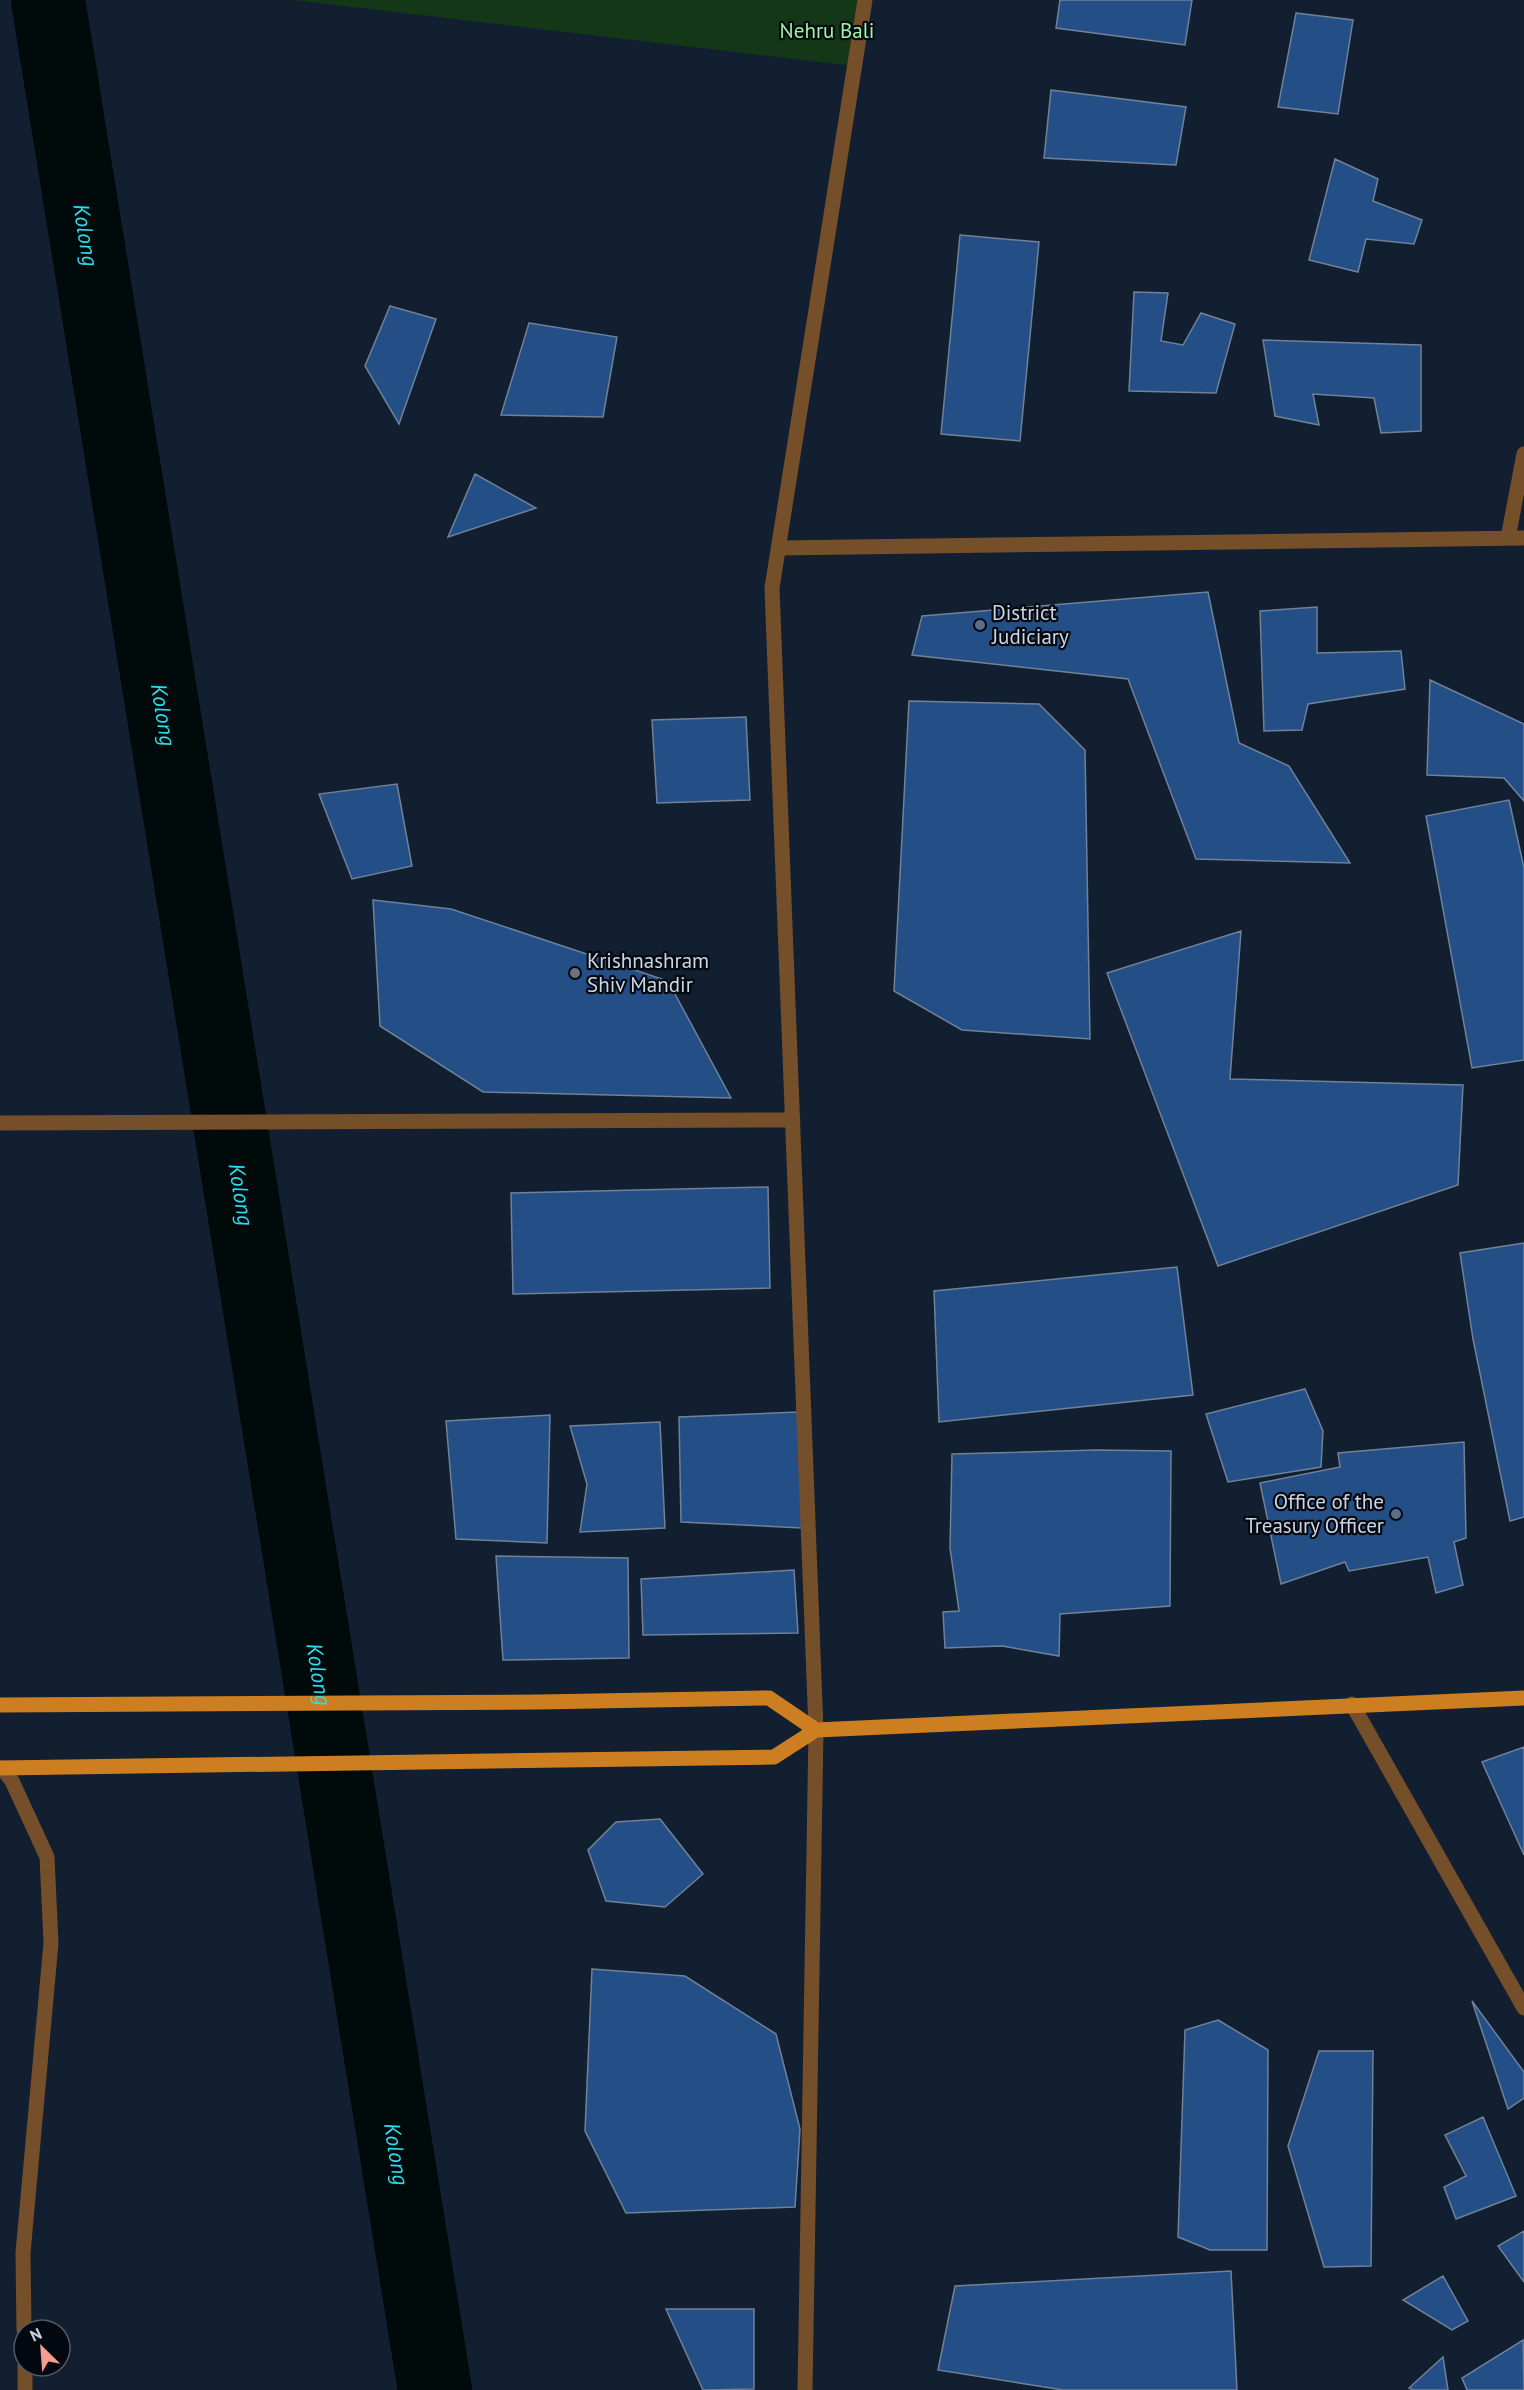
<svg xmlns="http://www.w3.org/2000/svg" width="1524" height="2390" viewBox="0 0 1524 2390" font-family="'PT Sans',sans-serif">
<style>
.green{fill:#143718}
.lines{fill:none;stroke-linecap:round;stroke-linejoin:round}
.river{stroke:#010a0b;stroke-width:74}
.building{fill:#234f86;stroke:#708198;stroke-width:1.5}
.minor{stroke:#754f29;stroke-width:15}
.major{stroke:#cd7e20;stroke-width:15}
.service-dot{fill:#5c6f8a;stroke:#040911;stroke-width:2}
.worship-dot{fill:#6b7280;stroke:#040911;stroke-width:2}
.labels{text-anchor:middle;stroke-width:4.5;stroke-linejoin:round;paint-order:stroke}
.park-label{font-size:21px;fill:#9ff3a5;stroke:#040911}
.poi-label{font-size:21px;fill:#ccd5e2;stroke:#040911;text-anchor:start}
.water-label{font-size:22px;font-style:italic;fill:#2addef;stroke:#040911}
</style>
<rect width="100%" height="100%" fill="#111f31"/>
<path class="green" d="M 293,0 L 865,0 L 854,66 Z"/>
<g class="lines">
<path class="river" id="s1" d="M 48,0 L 435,2390"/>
</g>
<path class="building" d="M 1060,0 L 1192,0 L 1185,45 L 1056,28 Z
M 1296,13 L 1353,20 L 1338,114 L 1278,107 Z
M 1051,90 L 1186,107 L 1176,165 L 1044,158 Z
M 1335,159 L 1378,179 L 1373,201 L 1422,220 L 1414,244 L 1366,239 L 1358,272 L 1309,260 Z
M 960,235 L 1039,242 L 1020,441 L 941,434 Z
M 1134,292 L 1168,293 L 1161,341 L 1183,345 L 1201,313 L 1235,324 L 1216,393 L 1129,391 Z
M 390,306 L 436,319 L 399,424 L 365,366 Z
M 529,323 L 617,337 L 603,417 L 501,415 Z
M 1263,340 L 1421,345 L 1421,431 L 1381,433 L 1374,398 L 1313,394 L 1319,425 L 1275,416 Z
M 475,474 L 536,508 L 448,537 Z
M 1208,592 L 1239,743 L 1289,766 L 1350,863 L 1196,859 L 1128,679 L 912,655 L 922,616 Z
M 1317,607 L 1317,653 L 1401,651 L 1405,689 L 1308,704 L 1302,730 L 1264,731 L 1260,611 Z
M 1430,680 L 1524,724 L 1524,801 L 1504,778 L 1427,775 Z
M 909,701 L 1039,704 L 1085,750 L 1090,1039 L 962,1030 L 894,991 Z
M 746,717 L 750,800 L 657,803 L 652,720 Z
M 397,784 L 412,866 L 352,879 L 319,794 Z
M 1509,800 L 1524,868 L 1524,1060 L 1472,1068 L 1426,816 Z
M 373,900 L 451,909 L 668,981 L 731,1098 L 483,1092 L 380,1026 Z
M 1241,931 L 1230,1079 L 1463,1085 L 1458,1185 L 1218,1266 L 1107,973 Z
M 768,1187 L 770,1288 L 513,1294 L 511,1193 Z
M 1524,1243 L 1524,1517 L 1510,1521 L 1473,1339 L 1460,1253 Z
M 1177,1267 L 1193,1395 L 939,1422 L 934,1291 Z
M 1305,1389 L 1323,1431 L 1321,1467 L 1228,1482 L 1206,1414 Z
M 798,1412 L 802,1528 L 681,1522 L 679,1417 Z
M 550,1415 L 547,1543 L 456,1539 L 446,1421 Z
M 660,1422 L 665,1528 L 580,1532 L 587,1484 L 570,1426 Z
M 1464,1442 L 1466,1538 L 1454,1542 L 1463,1585 L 1436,1593 L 1428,1557 L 1349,1571 L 1345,1562 L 1281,1584 L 1260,1483 L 1340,1467 L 1338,1453 Z
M 1096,1450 L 1171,1451 L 1170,1606 L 1060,1614 L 1059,1656 L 1002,1646 L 945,1648 L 943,1612 L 959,1611 L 950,1548 L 952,1454 Z
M 496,1556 L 628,1558 L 629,1658 L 503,1660 Z
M 794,1570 L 798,1633 L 643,1635 L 641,1579 Z
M 1524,1747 L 1524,1855 L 1482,1762 Z
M 660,1819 L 703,1874 L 665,1907 L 606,1901 L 588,1850 L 616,1822 Z
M 592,1969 L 685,1976 L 776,2034 L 800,2129 L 795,2207 L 626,2213 L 585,2131 Z
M 1472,2001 L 1524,2072 L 1524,2098 L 1508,2109 Z
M 1218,2020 L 1268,2050 L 1267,2250 L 1210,2250 L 1178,2237 L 1185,2030 Z
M 1319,2051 L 1373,2051 L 1371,2266 L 1324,2267 L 1288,2146 Z
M 1483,2117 L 1516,2196 L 1456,2219 L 1444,2187 L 1466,2176 L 1445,2135 Z
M 1524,2231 L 1524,2282 L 1498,2246 Z
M 1231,2271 L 1237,2390 L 1063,2390 L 938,2370 L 955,2286 Z
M 1443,2276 L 1468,2321 L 1452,2330 L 1403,2300 Z
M 666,2309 L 754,2309 L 754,2389 L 703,2390 Z
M 1523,2340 L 1524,2390 L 1467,2390 L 1462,2378 Z
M 1443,2357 L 1448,2390 L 1413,2390 L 1409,2388 Z"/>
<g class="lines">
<path class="minor" d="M 1508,538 L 1524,454
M 778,548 L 1524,538
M 0,1123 L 793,1120
M 1352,1704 L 1524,2008
M 2,1768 L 12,1781 L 47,1857 L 51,1943 L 23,2253 L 24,2330
M 25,2366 L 25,2390
M 805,2390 L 816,1730 L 772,588 L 865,0"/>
<path class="major" d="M 0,1705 L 539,1702 L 769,1698 L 816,1730
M 0,1768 L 774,1757 L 816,1730 L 1524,1698"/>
</g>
<g class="service-dot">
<circle cx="980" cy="625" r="6"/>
<circle cx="1396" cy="1514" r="6"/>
</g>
<circle class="worship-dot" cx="575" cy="973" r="6"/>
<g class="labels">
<g class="park-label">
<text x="827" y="38">Nehru Bali</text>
</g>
<g class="poi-label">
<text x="992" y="620">District<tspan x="992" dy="24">Judiciary</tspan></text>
<text x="587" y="968">Krishnashram<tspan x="587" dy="24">Shiv Mandir</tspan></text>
<text x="1384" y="1509" text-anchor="end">Office of the<tspan x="1384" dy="24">Treasury Officer</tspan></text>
</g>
<g class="water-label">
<text dy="8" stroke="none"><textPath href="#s1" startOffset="238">Kolong</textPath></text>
<text dy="8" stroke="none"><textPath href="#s1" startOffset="724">Kolong</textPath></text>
<text dy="8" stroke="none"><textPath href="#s1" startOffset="1210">Kolong</textPath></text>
<text dy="8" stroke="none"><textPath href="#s1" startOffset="1696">Kolong</textPath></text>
<text dy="8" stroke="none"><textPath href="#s1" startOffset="2182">Kolong</textPath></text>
</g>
</g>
<g transform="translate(42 2348) rotate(335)"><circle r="28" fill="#040911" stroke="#545b65" stroke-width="1.5"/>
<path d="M0-4.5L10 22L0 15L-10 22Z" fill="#f49d8c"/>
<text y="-9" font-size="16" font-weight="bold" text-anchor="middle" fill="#ccd5e2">N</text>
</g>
</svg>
